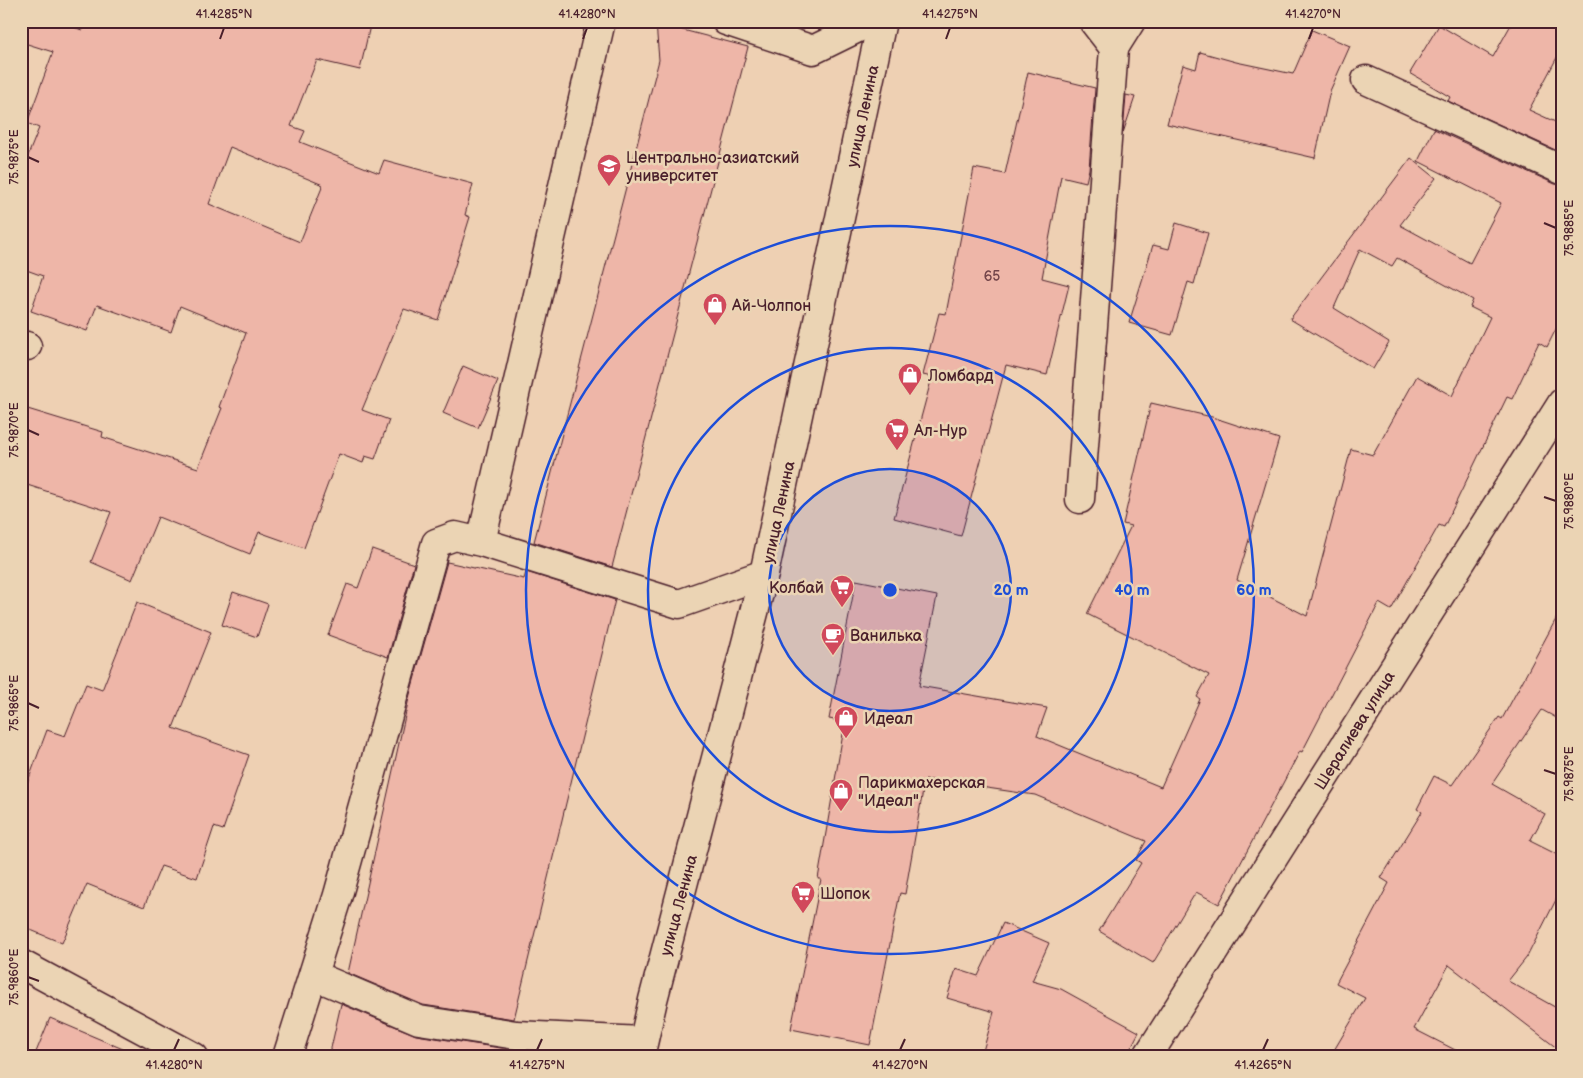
<svg xmlns="http://www.w3.org/2000/svg" width="1583" height="1078" viewBox="0 0 1583 1078" font-family="'Balsamiq Sans',sans-serif">
<style>
.building{fill:#eeb6a8;stroke:#4a1f2b;fill-rule:evenodd}
.lines{fill:none;stroke-linecap:round;stroke-linejoin:round}
.minor-casing{stroke:#4a1f2b;stroke-width:31}
.major-casing{stroke:#4a1f2b;stroke-width:31}
.minor{stroke:#ebd4b4;stroke-width:28}
.major{stroke:#ebd4b4;stroke-width:28}
.ticks{fill:none;stroke:#4a1f2b;stroke-width:2}
.ring{fill:none;stroke:#1d4ed8;stroke-width:2.5}
.labels{text-anchor:middle;stroke-width:5;stroke-linejoin:round;paint-order:stroke}
.number-label{font-size:14px;fill:#73454a}
.street-label{font-size:16px;fill:#4a1f2b;stroke:#ebd4b4}
.poi-label{font-size:16px;fill:#4a1f2b;stroke:#ebd4b4;text-anchor:start}
.centre{fill:#1d4ed8;stroke:#ebd4b4;stroke-width:2.5}
.ring-label{font-size:15px;text-anchor:middle;font-weight:bold;fill:#1d4ed8;stroke:#ebd4b4;stroke-width:5;stroke-linejoin:round;paint-order:stroke}
.neatline{fill:none;stroke:#4a1f2b;stroke-width:2}
.ticks-label{font-size:12px;text-anchor:middle;fill:#4a1f2b}
</style>
<rect width="100%" height="100%" fill="#eed0b3"/>
<filter id="ink" filterUnits="userSpaceOnUse"><feTurbulence type="fractalNoise" baseFrequency=".02" numOctaves="2"/><feDisplacementMap in="SourceGraphic" scale="10" xChannelSelector="R" yChannelSelector="G"/><feConvolveMatrix kernelMatrix="1 2 1 2 8 2 1 2 1" color-interpolation-filters="sRGB"/></filter>
<g filter="url(#ink)">
<path class="building" d="M 21,21 L 56,21 L 82,30 L 86,21 L 371,21 L 360,70 L 317,60 L 291,126 L 305,131 L 300,142 L 379,173 L 384,160 L 473,184 L 465,215 L 470,217 L 438,320 L 404,309 L 362,410 L 389,420 L 375,459 L 365,456 L 363,463 L 339,454 L 304,548 L 259,532 L 250,554 L 158,517 L 132,580 L 91,562 L 111,512 L 21,483 L 21,407 L 103,432 L 102,437 L 198,468 L 222,408 L 219,407 L 246,333 L 180,306 L 171,332 L 97,305 L 87,331 L 31,311 L 43,276 L 21,268 L 21,173 L 39,128 L 27,123 L 53,52 L 21,42 ZM 230,147 L 323,185 L 300,242 L 209,204 Z
M 1513,21 L 1562,21 L 1562,48 L 1529,110 L 1562,125 L 1562,153 L 1448,101 L 1450,97 L 1410,73 L 1439,25 L 1493,57 Z
M 656,23 L 748,47 L 612,567 L 534,542 L 659,60 Z
M 1312,30 L 1350,46 L 1330,91 L 1315,158 L 1167,124 L 1183,65 L 1196,69 L 1200,52 L 1236,62 L 1293,74 Z
M 1028,72 L 1095,88 L 1089,169 L 1086,182 L 1061,176 L 1042,278 L 1069,285 L 1047,375 L 1006,365 L 961,536 L 894,518 L 932,377 L 923,375 L 939,313 L 946,314 L 974,168 L 1005,174 Z
M 1126,95 L 1135,97 L 1123,133 Z
M 1434,129 L 1555,184 L 1562,185 L 1562,317 L 1547,347 L 1539,342 L 1512,399 L 1507,397 L 1444,527 L 1439,525 L 1391,610 L 1379,603 L 1302,752 L 1300,751 L 1219,904 L 1196,892 L 1153,963 L 1099,931 L 1141,863 L 1136,860 L 1146,841 L 1035,795 L 925,779 L 905,894 L 900,893 L 870,1045 L 791,1029 L 821,879 L 818,879 L 845,722 L 829,719 L 856,580 L 937,596 L 919,686 L 1047,708 L 1037,736 L 1161,787 L 1200,699 L 1197,697 L 1209,675 L 1087,614 L 1131,526 L 1123,524 L 1151,403 L 1212,417 L 1279,439 L 1237,580 L 1307,616 L 1351,449 L 1373,455 L 1417,376 L 1452,396 L 1490,317 L 1470,307 L 1473,300 L 1397,258 L 1392,266 L 1360,249 L 1334,308 L 1389,342 L 1373,369 L 1290,319 L 1411,158 L 1436,178 L 1400,225 L 1470,263 L 1501,203 L 1418,161 Z
M 1176,223 L 1208,233 L 1194,284 L 1188,282 L 1172,335 L 1129,323 L 1153,245 L 1169,249 Z
M 463,366 L 498,381 L 478,428 L 443,413 Z
M 372,549 L 414,564 L 388,657 L 328,635 L 347,584 L 358,588 Z
M 447,562 L 524,579 L 526,572 L 615,600 L 514,1019 L 423,1005 L 348,973 L 409,698 Z
M 233,592 L 268,604 L 257,637 L 222,625 Z
M 137,602 L 211,632 L 173,728 L 249,755 L 223,830 L 214,827 L 197,878 L 161,866 L 144,907 L 87,884 L 62,943 L 21,926 L 21,800 L 47,730 L 65,736 L 86,684 L 102,690 Z
M 1562,608 L 1562,721 L 1542,710 L 1492,784 L 1545,814 L 1530,841 L 1562,857 L 1562,888 L 1527,957 L 1508,981 L 1562,1011 L 1562,1052 L 1449,965 L 1414,1029 L 1469,1057 L 1330,1057 L 1365,998 L 1336,983 L 1389,883 L 1381,878 L 1422,812 L 1417,809 L 1434,776 L 1452,785 L 1499,717 L 1502,719 Z
M 1003,923 L 1049,943 L 1032,981 L 1061,989 L 1139,1032 L 1126,1057 L 1003,1057 L 983,1051 L 994,1012 L 947,998 L 956,969 L 978,976 Z
M 341,1004 L 416,1035 L 507,1049 L 505,1057 L 329,1057 Z
M 50,1018 L 137,1055 L 137,1057 L 34,1057 Z"/>
<g class="lines">
<defs>
<path id="minor" d="M 726,21 L 813,50 L 872,21
M 1114,48 L 1131,21
M 1366,80 L 1562,170
M 21,345 L 27,346
M 1080,499 L 1114,48 L 1093,21
M 481,542 L 601,21
M 21,964 L 194,1057
M 313,975 L 419,1020 L 516,1035 L 643,1041
M 287,1057 L 338,895 L 436,543 L 455,536 L 481,542 L 679,604 L 764,574
M 1147,1057 L 1562,403"/>
<path id="major" d="M 640,1057 L 653,1000 L 764,574 L 882,21"/>
</defs>
<use href="#minor" class="minor-casing"/>
<use href="#major" class="major-casing"/>
<use href="#minor" class="minor"/>
<use href="#major" class="major"/>
</g>
</g>
<path class="ticks" d="M 220,39 L 224,28M 583,39 L 587,28M 946,39 L 950,28M 1309,39 L 1313,28M 28,157 L 39,162M 1544,223 L 1556,228M 28,430 L 39,435M 1544,497 L 1556,501M 28,703 L 39,708M 1544,770 L 1556,774M 28,977 L 39,981M 174,1050 L 179,1039M 537,1050 L 542,1039M 900,1050 L 905,1039M 1263,1050 L 1268,1039"/>
<circle cx="890" cy="590" r="121" fill="#1d4ed8" fill-opacity=".12"/>
<g class="ring">
<circle cx="890" cy="590" r="121"/>
<circle cx="890" cy="590" r="242"/>
<circle cx="890" cy="590" r="364"/>
</g>
<defs>
<symbol id="university-pin" viewBox="-11 -11 22 30"><path d="M0 17L-7.5 6A9.5 9.5 0 1 1 7.5 6Z" fill="#d1495b" stroke="#ebd4b4"/><path d="M0-5L7-2L0 1L-7-2ZM-4 1L0 2.5L4 1V4Q0 6-4 4Z" fill="#fff"/></symbol>
<symbol id="shop-pin" viewBox="-11 -11 22 30"><path d="M0 17L-7.5 6A9.5 9.5 0 1 1 7.5 6Z" fill="#d1495b" stroke="#ebd4b4"/><path d="M-5-2.5h2.3a2.7 3.5 0 0 1 5.4 0H5L5.5 6h-11ZM-1.5-2.5h3a1.5 2.3 0 0 0-3 0Z" fill="#fff"/></symbol>
<symbol id="supermarket-pin" viewBox="-11 -11 22 30"><path d="M0 17L-7.5 6A9.5 9.5 0 1 1 7.5 6Z" fill="#d1495b" stroke="#ebd4b4"/><path d="M-6-5.5h2.5l.6 2H6L4.5 2H-2.5L-4.4-4H-6ZM-1.5 3.2a1.3 1.3 0 1 0 .1 0ZM3 3.2a1.3 1.3 0 1 0 .1 0Z" fill="#fff"/></symbol>
<symbol id="cafe-pin" viewBox="-11 -11 22 30"><path d="M0 17L-7.5 6A9.5 9.5 0 1 1 7.5 6Z" fill="#d1495b" stroke="#ebd4b4"/><path d="M-5.5-4.5H6V0H3Q3 3.5 0 3.5H-2.5Q-5.5 3.5-5.5 0ZM3-3.2v2h1.7v-2ZM-6 4.5H4V6H-6Z" fill="#fff"/></symbol>
</defs>
<g fill-rule="evenodd">
<use href="#university-pin" x="595" y="152" width="28" height="38"/>
<use href="#shop-pin" x="701" y="291" width="28" height="38"/>
<use href="#shop-pin" x="896" y="361" width="28" height="38"/>
<use href="#supermarket-pin" x="883" y="416" width="28" height="38"/>
<use href="#supermarket-pin" x="828" y="573" width="28" height="38"/>
<use href="#cafe-pin" x="819" y="621" width="28" height="38"/>
<use href="#shop-pin" x="832" y="704" width="28" height="38"/>
<use href="#shop-pin" x="827" y="777" width="28" height="38"/>
<use href="#supermarket-pin" x="789" y="879" width="28" height="38"/>
</g>
<g class="labels">
<g class="number-label">
<text x="992" y="281">65</text>
</g>
<g class="street-label">
<text transform="translate(862 116) rotate(-78)" y="6">улица Ленина</text>
<text transform="translate(778 512) rotate(-78)" y="6">улица Ленина</text>
<text transform="translate(1354 730) rotate(-58)" y="6">Шералиева улица</text>
<text transform="translate(678 905) rotate(-75)" y="6">улица Ленина</text>
</g>
<g class="poi-label">
<text x="626" y="163">Центрально-азиатский<tspan x="626" dy="18">университет</tspan></text>
<text x="732" y="311">Ай-Чолпон</text>
<text x="928" y="381">Ломбард</text>
<text x="914" y="436">Ал-Нур</text>
<text x="824" y="593" text-anchor="end">Колбай</text>
<text x="850" y="641">Ванилька</text>
<text x="864" y="724">Идеал</text>
<text x="858" y="788">Парикмахерская<tspan x="858" dy="18">"Идеал"</tspan></text>
<text x="820" y="899">Шопок</text>
</g>
</g>
<circle cx="890" cy="590" r="8" class="centre"/>
<g class="ring-label">
<text x="1011" y="595">20 m</text>
<text x="1132" y="595">40 m</text>
<text x="1254" y="595">60 m</text>
</g>
<rect width="1583" height="1078" fill="none" stroke="#ebd4b4" stroke-width="55"/>
<rect x="28" y="28" width="1528" height="1022" class="neatline"/>
<g class="ticks-label">
<text x="224" y="18">41.4285°N</text>
<text x="587" y="18">41.4280°N</text>
<text x="950" y="18">41.4275°N</text>
<text x="1313" y="18">41.4270°N</text>
<text transform="translate(14 157) rotate(-90)" y="4">75.9875°E</text>
<text transform="translate(1569 228) rotate(-90)" y="4">75.9885°E</text>
<text transform="translate(14 430) rotate(-90)" y="4">75.9870°E</text>
<text transform="translate(1569 501) rotate(-90)" y="4">75.9880°E</text>
<text transform="translate(14 703) rotate(-90)" y="4">75.9865°E</text>
<text transform="translate(1569 774) rotate(-90)" y="4">75.9875°E</text>
<text transform="translate(14 977) rotate(-90)" y="4">75.9860°E</text>
<text x="174" y="1069">41.4280°N</text>
<text x="537" y="1069">41.4275°N</text>
<text x="900" y="1069">41.4270°N</text>
<text x="1263" y="1069">41.4265°N</text>
</g>
</svg>
